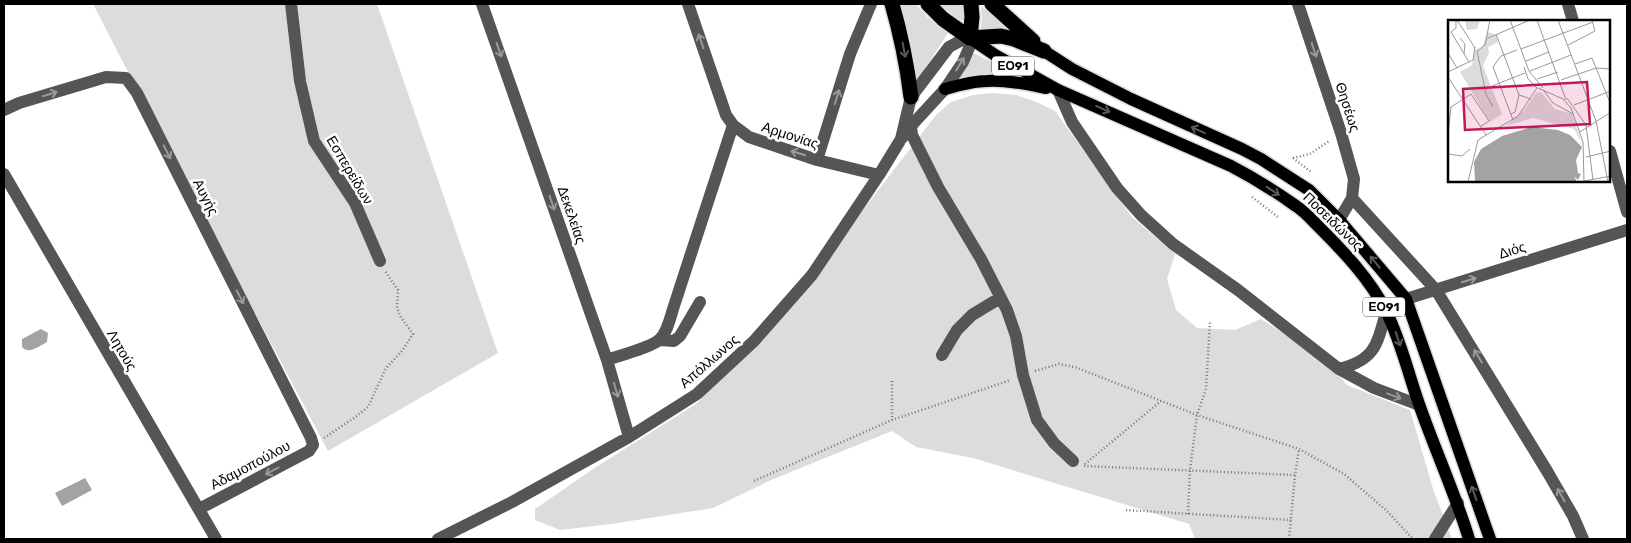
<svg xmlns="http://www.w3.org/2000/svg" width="1631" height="543" viewBox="0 0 1631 543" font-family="Rubik,sans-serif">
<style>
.green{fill:#dcdcdc}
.water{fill:#a3a3a3}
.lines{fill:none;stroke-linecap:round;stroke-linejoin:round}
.major-casing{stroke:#dbdbdb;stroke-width:15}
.highway-casing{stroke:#dbdbdb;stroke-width:18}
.path{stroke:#777;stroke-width:2.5;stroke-dasharray:1 2.5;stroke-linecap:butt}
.minor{stroke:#555;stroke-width:12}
.major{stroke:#000;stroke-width:12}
.highway{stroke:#000;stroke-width:15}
.oneway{stroke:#999}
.oneway2{stroke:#595959}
.labels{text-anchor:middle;stroke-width:5;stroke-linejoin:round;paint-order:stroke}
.shield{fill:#fff;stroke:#4c4c4c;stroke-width:1}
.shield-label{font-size:12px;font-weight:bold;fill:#000}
.street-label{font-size:14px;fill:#000;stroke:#fff}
.inset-road{fill:none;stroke:#999;stroke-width:1}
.view{fill:#c2185b;fill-opacity:0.15;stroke:#c2185b;stroke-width:2.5}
.inset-edge{fill:none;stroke:#000;stroke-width:2.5}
</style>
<rect width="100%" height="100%" fill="#fff"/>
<path class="green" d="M 93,4 L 377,4 L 498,353 L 328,451 L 142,99 Z
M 900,4 L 916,4 L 926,16 L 948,33 L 915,84 C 915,56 909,31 900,4 Z
M 939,4 L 966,4 L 965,21 L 958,19 Z
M 981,6 L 1013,33 L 980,32 L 982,20 Z
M 974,53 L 1012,73 L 955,80 Z
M 993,93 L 1016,95 L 1034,101 L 1055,111 L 1132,217 L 1175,254 L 1167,279 L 1176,310 L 1197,328 L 1235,330 L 1261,319 L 1325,359 L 1347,385 L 1410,410 L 1434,492 L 1452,539 L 1195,539 L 1189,524 L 973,458 L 916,447 L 892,431 L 771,480 L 713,508 L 611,524 L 560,530 L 535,520 L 535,509 L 596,467 L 696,404 L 770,331 L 936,115 L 951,102 L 973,95 Z"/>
<path class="water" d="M 41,329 L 48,333 L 47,342 C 39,346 29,355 22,347 L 22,339 Z
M 85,478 L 92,490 L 62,506 L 55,493 Z"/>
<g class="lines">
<defs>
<path id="major" d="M 970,38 L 995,55 L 1058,90 L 1231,166 C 1254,178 1275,191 1296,206 C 1304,211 1311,219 1318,226 C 1343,251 1370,279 1386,311 C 1401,341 1408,373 1419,404 C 1435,450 1455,493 1469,539
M 1044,51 L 1072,69 L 1131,99 L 1242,149 L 1261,159 L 1309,190 L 1339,220 L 1406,299 L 1490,539
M 945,89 C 959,85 973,81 987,81 C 1007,80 1026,84 1046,88"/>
<path id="highway" d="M 892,4 C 901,35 907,65 911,97
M 928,4 L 943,19 L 970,38
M 992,4 L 1033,41
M 970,38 L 1001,36 L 1014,39 L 1044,51
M 970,38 L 972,17 L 971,4"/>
</defs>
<use href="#major" class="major-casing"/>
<use href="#highway" class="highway-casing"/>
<path class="path" d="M 1293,158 L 1310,154 L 1329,141
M 1293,158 L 1311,172
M 1252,197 L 1278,217
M 1035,371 L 1059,364 L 1075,367 L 1197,415 L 1299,449 L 1344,474 L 1386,510 L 1413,539
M 892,381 L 892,420
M 324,438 L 354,418 L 368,407 L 386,368 L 402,351 L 413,334 L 400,316 L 397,307 L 398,290 L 385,271
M 1085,464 L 1161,401
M 1084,466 L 1295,475
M 754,481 L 892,420 L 1011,380
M 1126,510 L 1291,520
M 1188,514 L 1190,470 L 1197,415 L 1206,389 L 1210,322
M 1289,539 L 1295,475 L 1299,449"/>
<path class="minor" d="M 291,4 L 300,81 L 314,141 L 355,203 L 380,261
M 482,4 L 607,360 L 629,437
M 688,4 L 726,115 L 733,125 L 749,137 L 817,160 L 879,175
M 1298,4 L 1341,133 L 1354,179 L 1352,198 L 1339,220
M 1568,4 L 1573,21
M 1058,90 L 1072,122 L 1117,188 L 1141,215 L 1173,244 L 1238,290 L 1339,369 L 1374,388 L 1419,405
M 4,110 L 19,103 L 106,77 L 126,78 L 137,93 L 311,438 L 313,445 L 309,451 L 199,509
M 911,126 L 912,135 L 938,187 L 981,259 L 1007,310 L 1016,336 L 1023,375 L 1037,420 L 1054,443 L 1073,461
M 1610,151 L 1627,212
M 817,160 L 850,54 L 871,4
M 4,174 L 216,539
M 1352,198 L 1436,290 L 1547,471 L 1573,516 L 1583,539
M 1406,299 L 1627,230
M 660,340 L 674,341 L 680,336 L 700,302
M 942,355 L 957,330 L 972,315 L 1000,298
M 607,360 C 618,356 653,347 660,339 C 667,332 670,319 673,309 L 733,125
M 1339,369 C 1375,360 1377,345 1386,312
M 438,539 L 512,502 L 629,437 L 697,394 L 754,341 L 812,275 L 879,175 L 901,139 L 911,126 L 945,89 L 963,62 L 969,48 L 970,38 L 960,41 L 949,47 L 911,97 L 901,139
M 1435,539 L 1458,503"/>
<use href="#major" class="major"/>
<use href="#highway" class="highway"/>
</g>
<defs><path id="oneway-shaft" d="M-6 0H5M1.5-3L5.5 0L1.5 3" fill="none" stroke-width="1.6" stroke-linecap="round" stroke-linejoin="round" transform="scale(1.25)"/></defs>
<g class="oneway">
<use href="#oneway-shaft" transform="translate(701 41) rotate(-109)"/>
<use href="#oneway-shaft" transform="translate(499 50) rotate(71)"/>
<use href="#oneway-shaft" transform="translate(1314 50) rotate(72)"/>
<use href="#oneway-shaft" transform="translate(960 64) rotate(-59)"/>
<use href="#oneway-shaft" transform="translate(50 94) rotate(-17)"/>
<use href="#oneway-shaft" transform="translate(837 97) rotate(-73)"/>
<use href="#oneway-shaft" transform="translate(167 152) rotate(63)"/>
<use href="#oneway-shaft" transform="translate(798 153) rotate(-162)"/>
<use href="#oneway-shaft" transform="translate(552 203) rotate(71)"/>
<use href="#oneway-shaft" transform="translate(1469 280) rotate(-17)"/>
<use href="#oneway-shaft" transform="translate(240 297) rotate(63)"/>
<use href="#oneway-shaft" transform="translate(1478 356) rotate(-121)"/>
<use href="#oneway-shaft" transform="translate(616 390) rotate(74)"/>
<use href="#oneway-shaft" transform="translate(1394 396) rotate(20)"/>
<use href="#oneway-shaft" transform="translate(272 471) rotate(152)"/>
<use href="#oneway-shaft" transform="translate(1561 495) rotate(-120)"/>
</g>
<g class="oneway2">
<use href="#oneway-shaft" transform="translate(904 50) rotate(79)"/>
<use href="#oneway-shaft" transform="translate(1103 109) rotate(24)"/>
<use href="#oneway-shaft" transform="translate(1198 130) rotate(-155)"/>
<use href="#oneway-shaft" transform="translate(1273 191) rotate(34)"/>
<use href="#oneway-shaft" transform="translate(1375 262) rotate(-129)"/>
<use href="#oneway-shaft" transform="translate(1398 339) rotate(72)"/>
<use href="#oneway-shaft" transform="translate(1474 493) rotate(-109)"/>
</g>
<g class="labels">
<g class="shield">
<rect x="992" y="56.5" width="42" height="19" rx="4"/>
<rect x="1363" y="297.5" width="42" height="19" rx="4"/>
</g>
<g class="shield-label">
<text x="1013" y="70">ΕΟ91</text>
<text x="1384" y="311">ΕΟ91</text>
</g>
<g class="street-label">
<text transform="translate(1348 107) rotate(72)" y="5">Θησέως</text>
<text transform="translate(790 135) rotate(18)" y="5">Αρμονίας</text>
<text transform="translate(350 170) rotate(59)" y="5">Εσπερείδων</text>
<text transform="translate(206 197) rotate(63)" y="5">Αυγής</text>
<text transform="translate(572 215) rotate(71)" y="5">Δεκελείας</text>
<text transform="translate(1333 221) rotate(44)" y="5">Ποσειδώνος</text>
<text transform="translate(1512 250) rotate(-17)" y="5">Διός</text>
<text transform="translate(122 350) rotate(60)" y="5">Λητούς</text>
<text transform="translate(709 361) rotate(-41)" y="5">Απόλλωνος</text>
<text transform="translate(250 465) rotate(-28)" y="5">Αδαμοπούλου</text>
</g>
</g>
<g transform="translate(1448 20)">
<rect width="162" height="162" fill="#fff"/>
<path d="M 17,0 L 32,0 L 29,9 L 19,10 ZM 40,12 L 48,15 L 50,22 L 40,27 L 41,33 L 35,46 L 54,94 L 42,102 L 12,52 L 24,45 L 27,30 L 34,28 ZM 93,72 L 107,89 L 124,94 L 134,123 L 126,109 L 85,98 L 58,106 L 75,91 L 88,73 Z" fill="#dcdcdc"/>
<path d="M 84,107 L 110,110 L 122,115 L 134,127 L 128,140 L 130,153 L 133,154 L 130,160 L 126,156 L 129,162 L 27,162 L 26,142 L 33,129 L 54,116 Z" fill="#a3a3a3"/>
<path class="inset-road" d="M 8,0 L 8,8 L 3,12 L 21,42M 9,0 L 27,28M 62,0 L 81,51 L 95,68M 89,0 L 118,80M 110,0 L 148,101 L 160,162M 48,14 L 71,75 L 83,79M 12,18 L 17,24 L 16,34M 38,19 L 82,0M 120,25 L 147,11 L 144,0M 73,29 L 145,2M 29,31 L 38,74 L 45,87M 29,31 L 37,25 L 42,0M 0,33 L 9,48M 78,41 L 101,32M 127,44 L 144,38 L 163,85M 76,47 L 80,59 L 89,68M 82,51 L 123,35M 0,52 L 25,40 L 27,27M 0,57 L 38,115M 89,59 L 110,52M 113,60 L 148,48 L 163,49M 44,66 L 77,53M 90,68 L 115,79 L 123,88 L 135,122 L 136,162M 96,71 L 105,83 L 125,94M 119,78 L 138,105 L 145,160M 126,85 L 163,71M 63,94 L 67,92 L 71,75M 65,100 L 45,47 L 53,36 L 69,30M 132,112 L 163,92M 0,114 L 3,87 L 23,74 L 41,101 L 32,107M 0,134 L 14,136 L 22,129M 138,137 L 163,131M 136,161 L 163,156M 20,162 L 30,120 L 70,96 L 89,68"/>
<path class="view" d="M 139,62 L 142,104 L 17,110 L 15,69 Z"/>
<rect width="162" height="162" class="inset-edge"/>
</g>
<rect width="1631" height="543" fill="none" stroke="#000000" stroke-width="10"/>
</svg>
